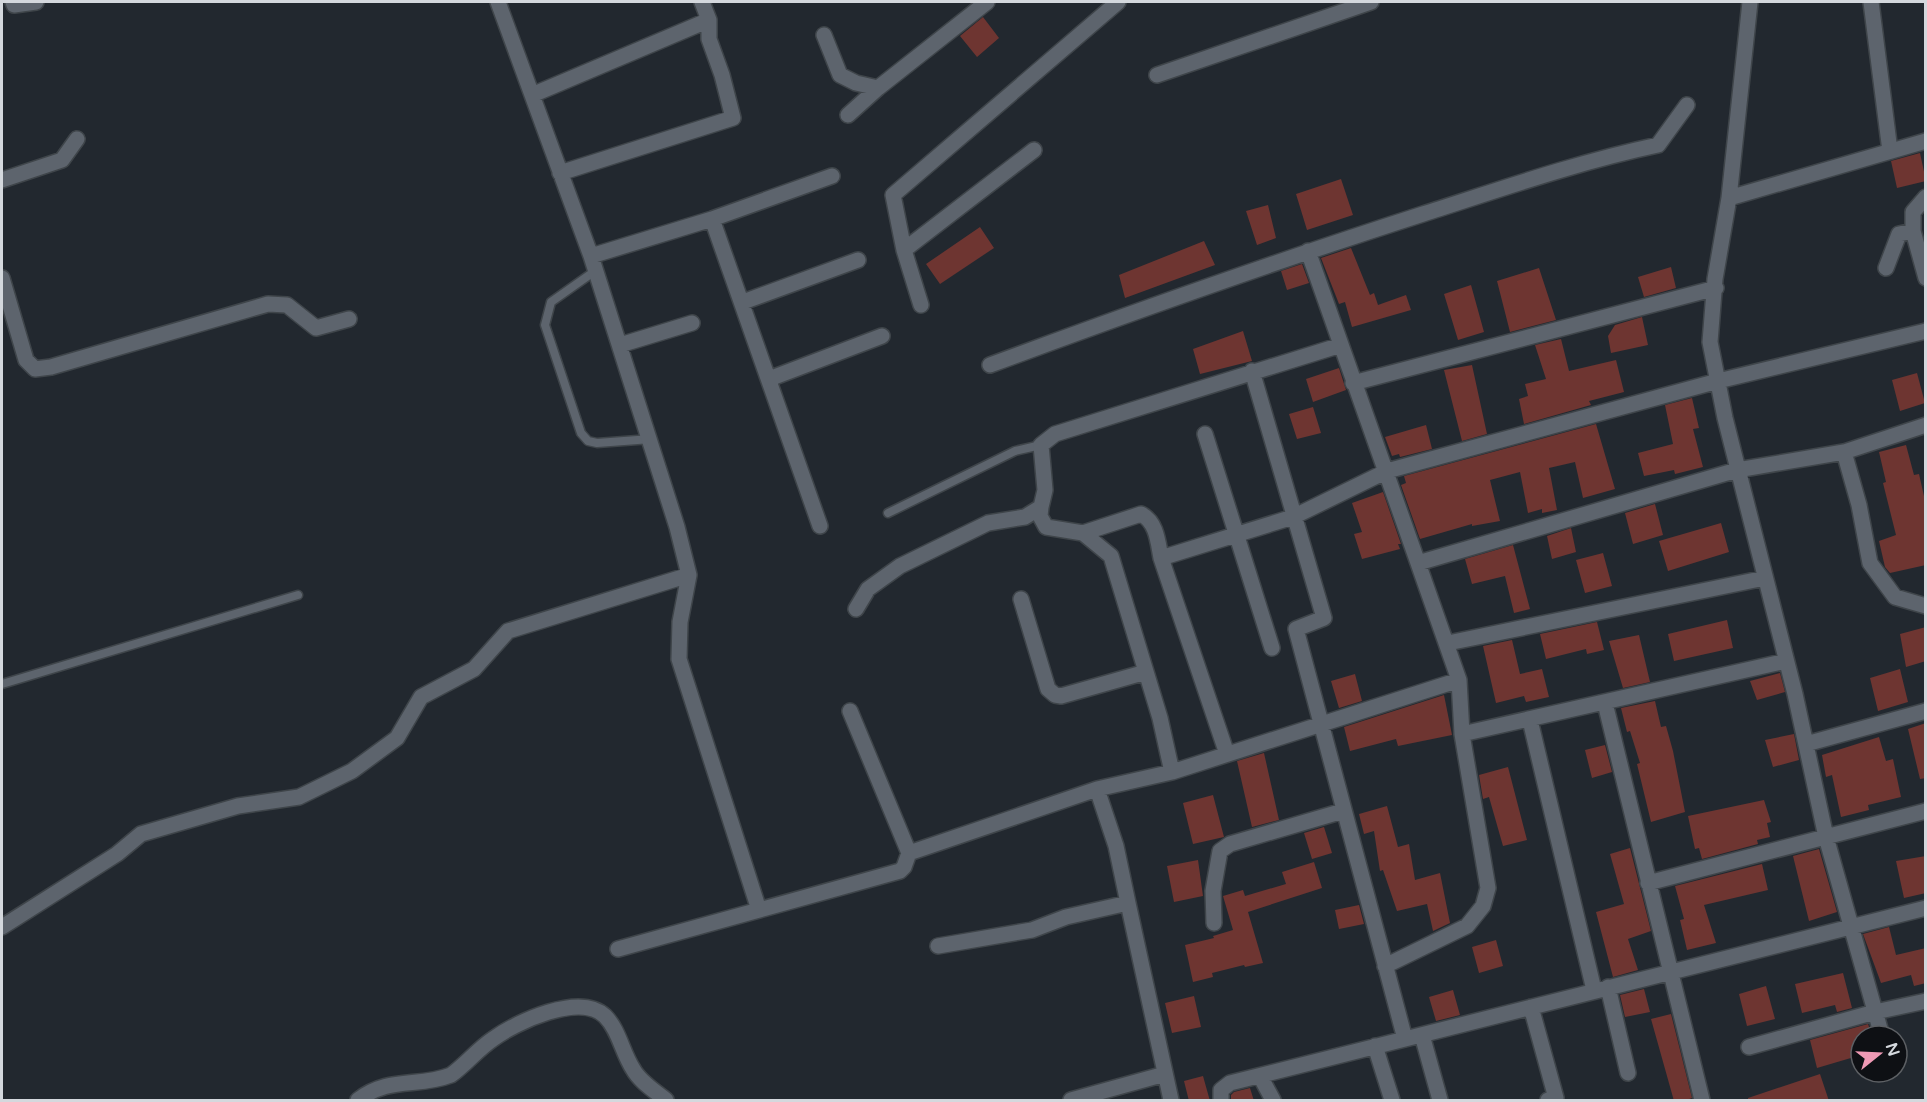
<svg xmlns="http://www.w3.org/2000/svg" width="1927" height="1102" viewBox="0 0 1927 1102" font-family="'Varela Round',sans-serif">
<style>
.building{fill:#6e3531}
.lines{fill:none;stroke-linecap:round;stroke-linejoin:round}
.service-casing{stroke:#3f454a;stroke-width:11}
.minor-casing{stroke:#3f454a;stroke-width:18}
.service{stroke:#5d646d;stroke-width:8}
.minor{stroke:#5d646d;stroke-width:15}
</style>
<rect width="100%" height="100%" fill="#22282f"/>
<path class="building" d="M 983,17 L 999,38 L 977,57 L 960,36 Z
M 1920,153 L 1926,181 L 1897,188 L 1891,161 Z
M 1341,179 L 1353,215 L 1307,230 L 1296,194 Z
M 1268,205 L 1276,238 L 1257,245 L 1246,211 Z
M 980,227 L 994,248 L 940,284 L 926,264 Z
M 1204,241 L 1215,265 L 1125,298 L 1119,275 Z
M 1351,248 L 1370,295 L 1374,293 L 1378,305 L 1406,295 L 1411,310 L 1352,327 L 1345,302 L 1339,304 L 1321,258 Z
M 1302,264 L 1309,283 L 1287,290 L 1281,271 Z
M 1671,267 L 1676,288 L 1644,297 L 1638,277 Z
M 1539,268 L 1556,320 L 1510,332 L 1497,281 Z
M 1471,285 L 1484,332 L 1458,340 L 1444,294 Z
M 1642,317 L 1648,345 L 1611,353 L 1608,336 L 1615,325 Z
M 1243,331 L 1252,361 L 1200,374 L 1193,349 Z
M 1561,339 L 1569,371 L 1616,360 L 1624,392 L 1589,401 L 1591,405 L 1524,424 L 1519,399 L 1528,396 L 1525,384 L 1546,379 L 1535,345 Z
M 1472,365 L 1487,434 L 1462,441 L 1444,370 Z
M 1339,368 L 1346,390 L 1313,402 L 1306,379 Z
M 1917,373 L 1925,403 L 1900,411 L 1892,380 Z
M 1692,398 L 1699,428 L 1693,429 L 1703,467 L 1675,474 L 1674,470 L 1644,476 L 1638,453 L 1673,444 L 1665,405 Z
M 1313,407 L 1321,433 L 1297,439 L 1289,414 Z
M 1596,424 L 1615,489 L 1583,498 L 1575,462 L 1549,468 L 1557,510 L 1542,513 L 1542,509 L 1528,513 L 1520,472 L 1490,480 L 1500,521 L 1472,526 L 1472,524 L 1420,539 L 1401,485 L 1406,483 L 1404,476 Z
M 1426,425 L 1432,449 L 1400,457 L 1399,454 L 1392,456 L 1385,437 Z
M 1906,445 L 1914,475 L 1919,474 L 1926,505 L 1926,565 L 1890,573 L 1885,567 L 1879,541 L 1896,535 L 1883,483 L 1886,482 L 1879,452 Z
M 1383,492 L 1401,544 L 1398,544 L 1400,549 L 1362,559 L 1354,534 L 1362,532 L 1352,503 Z
M 1655,504 L 1663,535 L 1633,544 L 1625,513 Z
M 1721,523 L 1729,552 L 1668,571 L 1659,541 Z
M 1571,528 L 1576,552 L 1552,559 L 1547,536 Z
M 1513,545 L 1530,609 L 1514,613 L 1505,576 L 1472,584 L 1465,559 Z
M 1603,553 L 1612,586 L 1585,593 L 1576,560 Z
M 1727,620 L 1733,648 L 1674,661 L 1668,634 Z
M 1597,622 L 1604,650 L 1587,654 L 1586,649 L 1546,659 L 1540,634 Z
M 1926,627 L 1926,661 L 1906,667 L 1900,634 Z
M 1639,635 L 1650,682 L 1623,688 L 1609,641 Z
M 1512,640 L 1520,674 L 1542,669 L 1549,697 L 1526,702 L 1524,696 L 1496,703 L 1483,646 Z
M 1900,669 L 1908,702 L 1878,711 L 1870,678 Z
M 1780,673 L 1785,692 L 1757,700 L 1750,681 Z
M 1355,674 L 1362,701 L 1339,708 L 1331,681 Z
M 1444,695 L 1452,735 L 1398,746 L 1396,739 L 1350,751 L 1344,727 Z
M 1655,701 L 1661,727 L 1666,726 L 1673,751 L 1685,812 L 1651,822 L 1637,764 L 1640,763 L 1630,731 L 1627,732 L 1621,708 Z
M 1926,723 L 1926,778 L 1920,779 L 1908,729 Z
M 1794,734 L 1799,760 L 1773,767 L 1765,740 Z
M 1879,737 L 1886,761 L 1893,759 L 1901,797 L 1868,805 L 1869,810 L 1841,817 L 1832,775 L 1826,777 L 1822,755 Z
M 1605,745 L 1612,772 L 1592,778 L 1585,750 Z
M 1264,753 L 1279,820 L 1252,827 L 1237,761 Z
M 1508,767 L 1527,840 L 1503,846 L 1489,797 L 1483,799 L 1479,775 Z
M 1213,795 L 1224,837 L 1193,844 L 1183,803 Z
M 1764,800 L 1771,822 L 1767,823 L 1770,837 L 1757,840 L 1758,844 L 1702,859 L 1699,848 L 1695,849 L 1688,816 Z
M 1387,806 L 1398,847 L 1409,844 L 1415,880 L 1440,873 L 1450,923 L 1433,931 L 1427,904 L 1397,911 L 1383,870 L 1380,871 L 1374,831 L 1364,834 L 1359,814 Z
M 1324,827 L 1332,853 L 1312,859 L 1304,833 Z
M 1630,848 L 1651,931 L 1628,939 L 1638,970 L 1613,977 L 1596,912 L 1624,904 L 1610,854 Z
M 1819,849 L 1837,912 L 1809,921 L 1793,856 Z
M 1926,856 L 1926,893 L 1904,898 L 1896,861 Z
M 1198,860 L 1203,896 L 1174,902 L 1167,866 Z
M 1314,862 L 1322,888 L 1248,912 L 1263,963 L 1245,967 L 1244,965 L 1212,973 L 1213,977 L 1193,982 L 1185,945 L 1214,938 L 1213,936 L 1233,930 L 1223,896 L 1243,890 L 1245,896 L 1286,884 L 1282,872 Z
M 1762,864 L 1768,890 L 1704,905 L 1716,943 L 1687,950 L 1680,920 L 1684,919 L 1675,886 Z
M 1359,905 L 1364,924 L 1339,929 L 1335,910 Z
M 1889,927 L 1896,955 L 1926,948 L 1926,983 L 1914,986 L 1911,975 L 1881,983 L 1863,934 Z
M 1496,940 L 1503,966 L 1479,973 L 1472,947 Z
M 1843,973 L 1852,1008 L 1837,1012 L 1835,1005 L 1802,1013 L 1795,984 Z
M 1766,986 L 1775,1019 L 1747,1026 L 1739,994 Z
M 1644,989 L 1650,1012 L 1625,1017 L 1620,995 Z
M 1453,990 L 1460,1015 L 1436,1021 L 1429,997 Z
M 1194,996 L 1201,1027 L 1172,1033 L 1165,1003 Z
M 1671,1014 L 1692,1098 L 1684,1101 L 1674,1101 L 1651,1019 Z
M 1868,1024 L 1872,1036 L 1861,1036 L 1861,1055 L 1817,1068 L 1810,1040 Z
M 1820,1074 L 1829,1101 L 1748,1101 L 1748,1098 Z
M 1203,1076 L 1210,1101 L 1189,1101 L 1184,1081 Z
M 1250,1088 L 1254,1101 L 1231,1101 L 1231,1095 L 1234,1092 Z"/>
<g class="lines">
<defs>
<path id="service" d="M 595,271 L 551,302 L 545,325 L 581,433 L 588,441 L 597,443 L 651,439
M 888,513 L 1015,451 L 1041,445
M 2,684 L 298,595"/>
<path id="minor" d="M 13,2 L 14,5 L 36,2
M 498,2 L 591,256 L 677,527 L 689,575 L 680,622 L 679,659 L 759,910
M 1750,2 L 1729,198 L 1715,279 L 1710,342 L 1725,418 L 1795,694 L 1826,837 L 1882,1036
M 1871,2 L 1890,151
M 824,35 L 840,75 L 856,83 L 878,88
M 1157,75 L 1371,2
M 532,95 L 709,20
M 848,115 L 878,88 L 987,2
M 560,173 L 733,118 L 722,75 L 709,39 L 709,20 L 702,2
M 2,180 L 62,160 L 77,139
M 1926,197 L 1913,212 L 1913,231 L 1926,278
M 1729,198 L 1926,141
M 712,219 L 820,526
M 904,250 L 1034,150
M 1308,251 L 1418,563
M 591,256 L 712,219 L 832,176
M 1886,268 L 1899,234 L 1913,231
M 2,278 L 26,360 L 35,369 L 51,367 L 268,304 L 287,305 L 316,328 L 349,319
M 743,302 L 858,260
M 921,305 L 904,250 L 893,195 L 1118,2
M 620,345 L 692,323
M 990,365 C 1133,312 1277,261 1423,214 C 1501,189 1578,162 1658,145 L 1687,105
M 1252,371 L 1324,618 L 1296,629 L 1405,1039
M 769,379 L 882,336
M 1353,383 L 1716,288
M 1205,434 L 1272,648
M 1844,452 L 1859,505 L 1870,563 L 1895,597 L 1926,606
M 1041,507 L 1040,516 L 1046,527 L 1083,533 L 1111,556 L 1160,718 L 1172,772
M 1083,533 L 1141,514 C 1157,522 1158,543 1161,558 L 1227,754
M 1161,558 L 1293,517 L 1387,471 L 1718,381 L 1926,331
M 1021,599 L 1048,689 L 1055,695 L 1061,696 L 1146,672
M 856,609 L 868,589 L 900,566 L 988,523 L 1025,517 L 1041,507 L 1045,490 L 1041,445 L 1055,434 L 1341,345
M 1448,643 L 1765,578
M 1605,703 L 1702,1100
M 1530,720 L 1594,990
M 1462,734 L 1786,661
M 1806,744 L 1926,711
M 909,853 L 1097,789 L 1172,772 L 1459,680
M 1648,883 L 1926,811
M 1128,903 L 1171,1100
M 1214,923 L 1213,891 L 1220,851 L 1230,844 L 1343,811
M 2,927 L 117,854 L 141,834 L 238,806 L 299,797 L 352,771 L 397,738 L 421,697 L 474,669 L 508,631 L 689,575
M 938,946 L 1032,930 L 1066,917 L 1128,903 L 1116,846 L 1097,789
M 618,949 L 900,871 L 904,867 L 909,853 L 850,711
M 1385,966 L 1467,926 L 1483,906 L 1488,888 L 1462,734 L 1459,680 L 1418,563 L 1737,470 L 1844,452 L 1926,425
M 1608,987 L 1628,1073
M 1531,1007 L 1556,1098 L 1548,1100
M 1422,1035 L 1440,1100
M 1375,1046 L 1392,1100
M 1749,1047 L 1875,1012 L 1926,1001
M 1260,1076 L 1273,1100
M 358,1100 C 389,1076 418,1088 451,1075 C 466,1064 478,1049 493,1039 C 516,1022 580,992 605,1016 C 619,1030 622,1052 633,1069 C 640,1082 655,1091 666,1100
M 1071,1100 L 1165,1074
M 1221,1100 L 1221,1090 L 1230,1083 L 1926,908"/>
</defs>
<use href="#service" class="service-casing"/>
<use href="#minor" class="minor-casing"/>
<use href="#service" class="service"/>
<use href="#minor" class="minor"/>
</g>
<rect width="1927" height="1102" fill="none" stroke="#d4d8dd" stroke-width="6"/>
<g transform="translate(1879 1054) rotate(72)"><circle r="28" fill="#0e1014" stroke="#5d6064" stroke-width="1.5"/>
<path d="M0-4.5L10 22L0 15L-10 22Z" fill="#f09ab5"/>
<text y="-9" font-size="16" font-weight="bold" text-anchor="middle" fill="#d4d8dd">N</text>
</g>
</svg>
